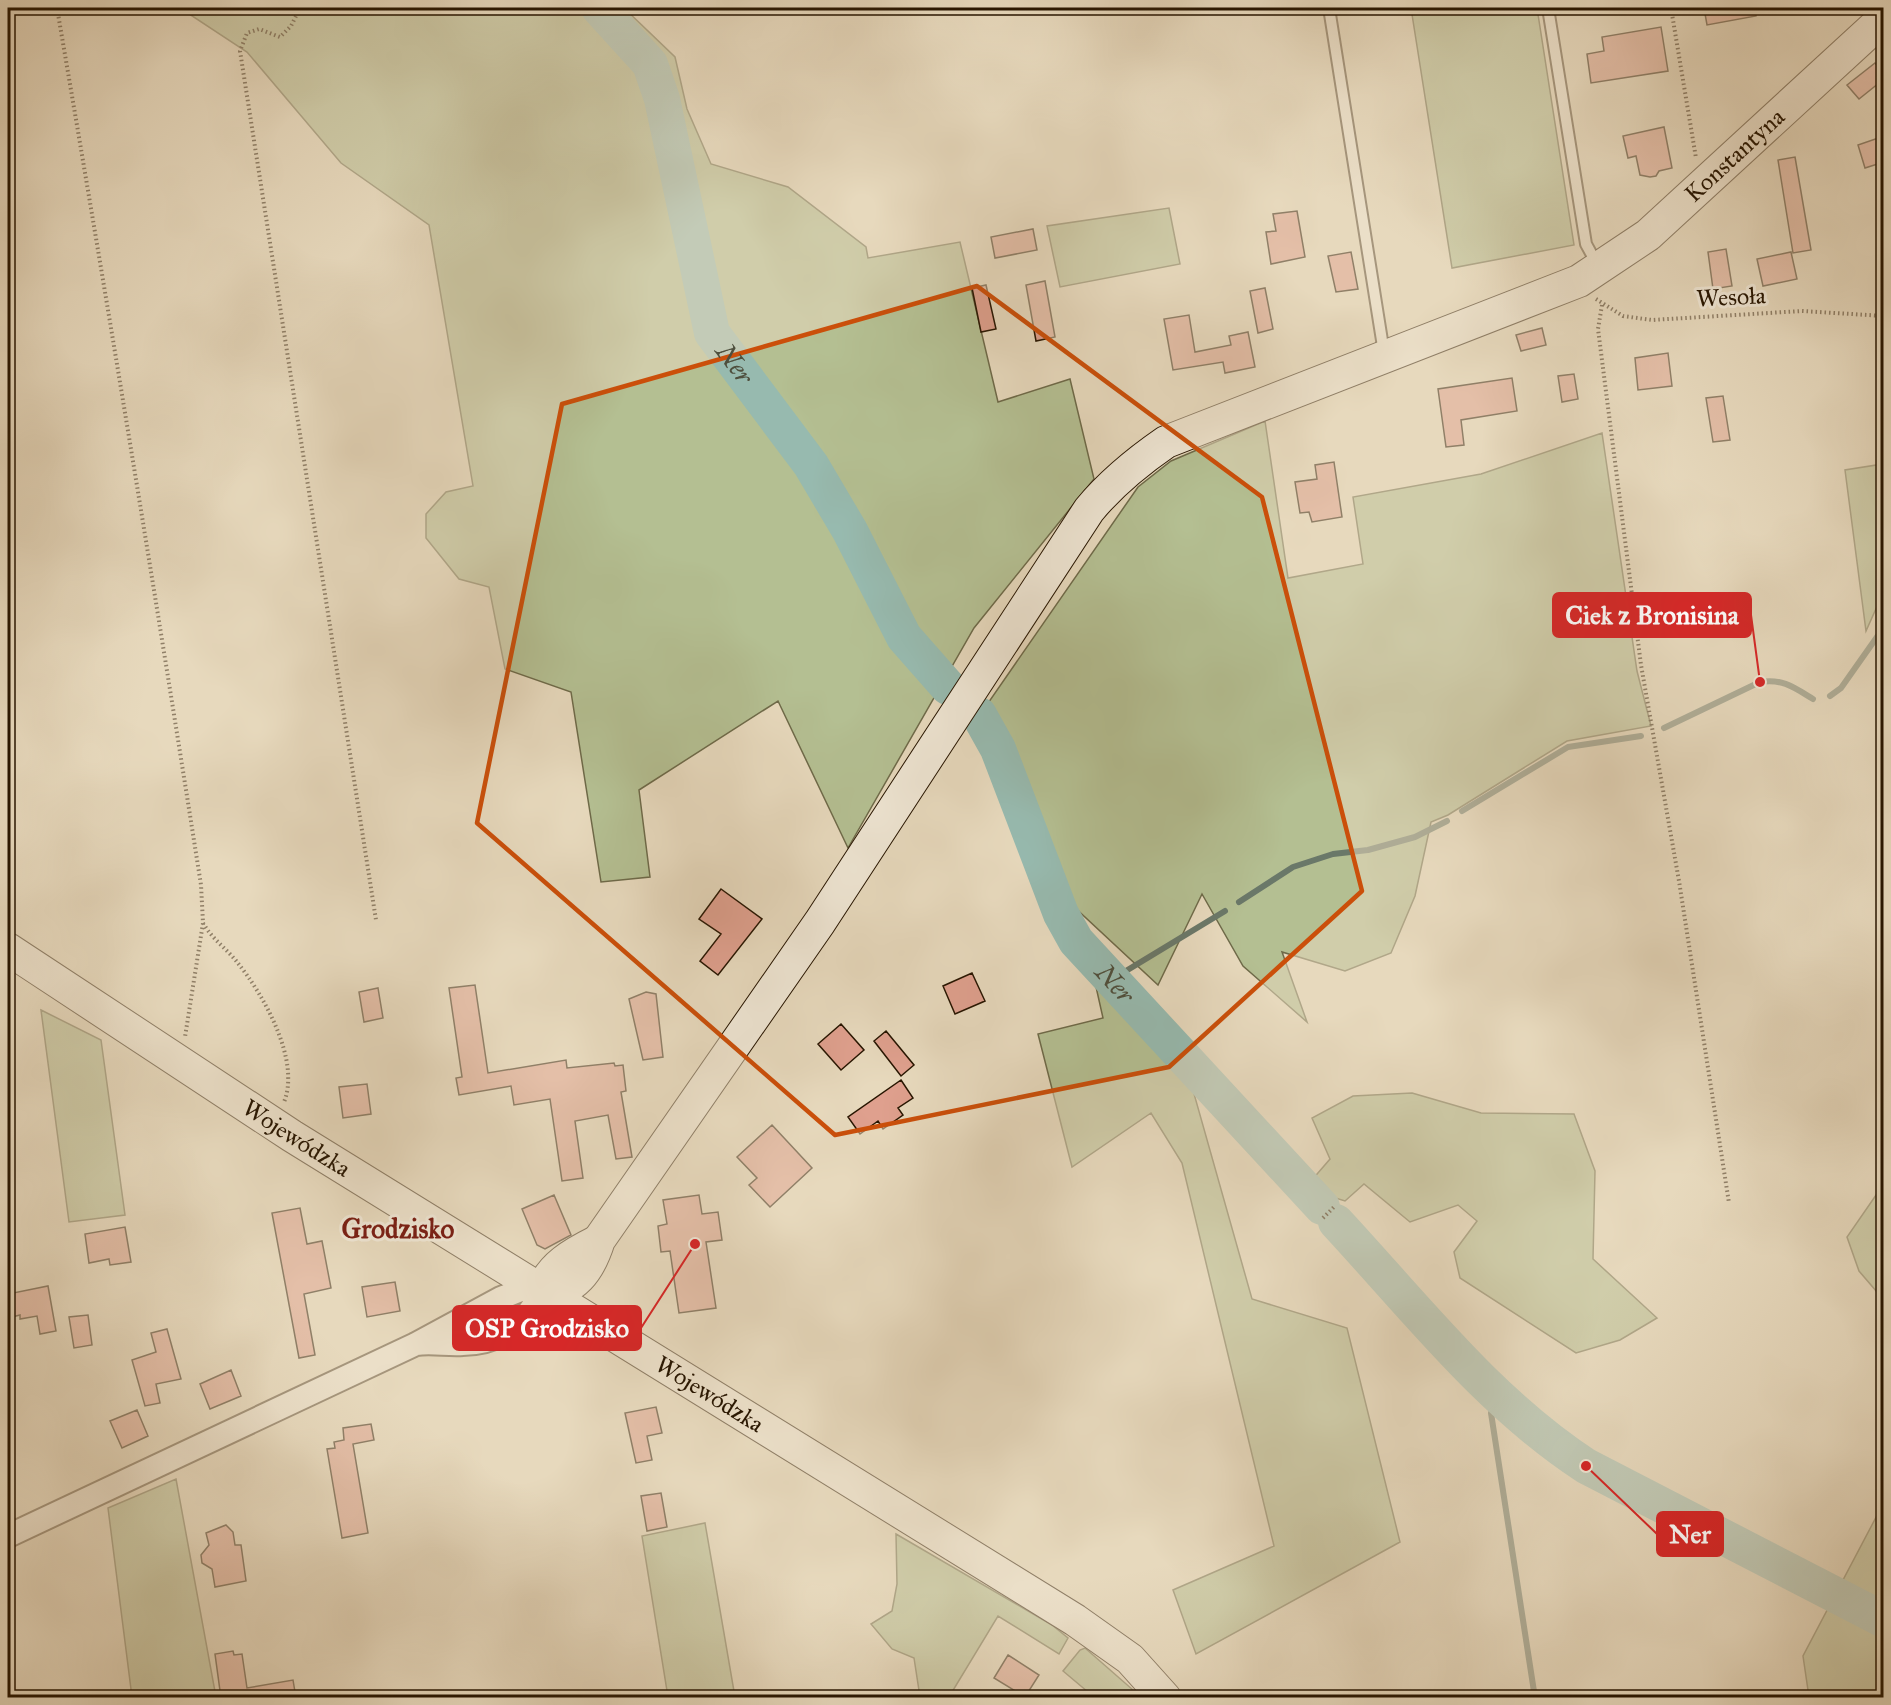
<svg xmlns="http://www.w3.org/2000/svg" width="1891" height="1705" viewBox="0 0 1891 1705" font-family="'IM FELL Great Primer',serif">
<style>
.green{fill:#b4bf92;stroke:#6e6a49;stroke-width:1.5}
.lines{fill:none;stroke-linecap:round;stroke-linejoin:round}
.stream{stroke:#6a7869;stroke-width:6}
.river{stroke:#97baaf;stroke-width:36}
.building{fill:#dfa08e;stroke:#271500;stroke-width:1.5}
.lane-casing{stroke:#57462f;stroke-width:14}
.street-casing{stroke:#57462f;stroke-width:26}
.secondary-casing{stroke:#271500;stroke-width:34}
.path{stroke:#271500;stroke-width:4;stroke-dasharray:1.5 3;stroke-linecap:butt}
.lane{stroke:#efe6d4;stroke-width:10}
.street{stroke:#efe6d4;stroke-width:22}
.secondary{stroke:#efe6d4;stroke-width:32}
.marked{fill:none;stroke:#cb4f0a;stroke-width:4.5;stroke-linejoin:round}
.labels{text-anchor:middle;stroke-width:6;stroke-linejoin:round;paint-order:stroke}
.street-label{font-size:24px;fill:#271500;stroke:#efe6d4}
.water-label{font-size:26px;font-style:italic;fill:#4e4f3d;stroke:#efe6d4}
.quarter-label{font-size:27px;font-weight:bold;fill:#7a1f14;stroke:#efe6d4}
.leader{fill:none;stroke:#d62828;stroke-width:2}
.callout-dot{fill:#d62828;stroke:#efe6d4;stroke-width:2}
.callout{fill:#d62828;stroke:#d62828;stroke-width:2}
.callout-label{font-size:26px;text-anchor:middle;font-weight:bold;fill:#fff}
</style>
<rect width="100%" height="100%" fill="#e7d9bd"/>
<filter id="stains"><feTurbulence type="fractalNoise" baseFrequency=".00333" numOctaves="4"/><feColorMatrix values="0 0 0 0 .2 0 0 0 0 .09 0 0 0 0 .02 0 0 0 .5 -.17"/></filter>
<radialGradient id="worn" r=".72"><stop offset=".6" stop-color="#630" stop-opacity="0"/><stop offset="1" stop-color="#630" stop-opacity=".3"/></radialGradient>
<path class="green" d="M 180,8 L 624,8 L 675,57 L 687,109 L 711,164 L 788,187 L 866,247 L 868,258 L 960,242 L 998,402 L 1070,379 L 1094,479 L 974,628 L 848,848 L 778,701 L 639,790 L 650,877 L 601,882 L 571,692 L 505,669 L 489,587 L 459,579 L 426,538 L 426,514 L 446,492 L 473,486 L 429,225 L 341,163 L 247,52 Z
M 1411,8 L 1537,8 L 1574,245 L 1452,268 Z
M 1169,208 L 1180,264 L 1060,287 L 1047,226 Z
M 1265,421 L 1288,578 L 1363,564 L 1353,497 L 1481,474 L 1602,433 L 1637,671 L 1651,726 L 1567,741 L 1448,815 L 1431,822 L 1415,896 L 1391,953 L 1345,971 L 1282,952 L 1307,1022 L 1243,966 L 1202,894 L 1158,985 L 1071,904 L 986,706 L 1138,487 L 1171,461 Z
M 1883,464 L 1883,593 L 1866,631 L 1845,470 Z
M 1092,969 L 1191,1083 L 1252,1299 L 1347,1328 L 1400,1542 L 1196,1654 L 1173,1590 L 1274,1546 L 1182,1163 L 1151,1113 L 1072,1167 L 1038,1034 L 1103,1018 Z
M 41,1010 L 101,1040 L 125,1215 L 69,1222 Z
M 1412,1093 L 1481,1113 L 1574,1114 L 1595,1171 L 1593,1259 L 1657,1318 L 1620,1340 L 1576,1353 L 1460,1278 L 1454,1252 L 1477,1221 L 1458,1205 L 1410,1222 L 1364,1184 L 1345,1201 L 1319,1193 L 1311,1181 L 1330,1159 L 1312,1118 L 1353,1096 Z
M 1883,1185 L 1883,1299 L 1859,1271 L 1847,1237 Z
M 176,1479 L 216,1697 L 132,1697 L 108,1508 Z
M 1883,1504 L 1883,1697 L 1809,1697 L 1803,1656 Z
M 705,1523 L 735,1697 L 668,1697 L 642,1536 Z
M 896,1534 L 1052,1625 L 1068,1638 L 1059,1654 L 998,1616 L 949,1697 L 920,1697 L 914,1658 L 892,1649 L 871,1624 L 892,1611 L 897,1584 Z
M 1085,1648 L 1133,1690 L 1119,1697 L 1094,1697 L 1063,1671 L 1080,1650 Z"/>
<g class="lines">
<path class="stream" d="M 1830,696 L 1841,688 L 1884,627
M 1664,728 L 1760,682 C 1782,678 1795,688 1813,699
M 1462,811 L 1568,747 L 1641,736
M 1239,902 L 1293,867 L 1333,854 L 1368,850 L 1415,837 L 1447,821
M 1111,980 L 1225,911
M 1496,1395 L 1491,1413 L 1535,1698"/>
<g class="river">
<path id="s1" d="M 599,8 L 650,64 L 662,99 L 712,333 L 811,465 L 850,531 L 904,637 L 948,687"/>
<path id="s2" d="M 979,715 L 998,749 L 1061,914 L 1076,941 L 1322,1207"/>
<path d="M 1336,1222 C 1415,1307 1488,1402 1586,1466 L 1884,1620"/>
</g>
</g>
<path class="building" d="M 1704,8 L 1756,8 L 1756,16 L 1707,25 Z
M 1661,27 L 1668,71 L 1591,83 L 1587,54 L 1604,51 L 1602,37 Z
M 1875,63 L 1884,73 L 1884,79 L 1859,99 L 1847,85 Z
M 1664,127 L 1672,168 L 1659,171 L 1656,176 L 1650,177 L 1640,175 L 1636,156 L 1628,158 L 1623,136 Z
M 1884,136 L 1884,162 L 1865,168 L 1858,145 Z
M 1795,157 L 1811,250 L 1793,253 L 1778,160 Z
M 1297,211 L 1305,257 L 1271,264 L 1266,232 L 1276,231 L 1273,214 Z
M 1033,229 L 1037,250 L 995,258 L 991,237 Z
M 1726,249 L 1732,286 L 1713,289 L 1708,252 Z
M 1351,252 L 1358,289 L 1336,292 L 1328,256 Z
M 1791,252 L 1797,279 L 1763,286 L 1757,259 Z
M 1045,281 L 1055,337 L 1036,341 L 1026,285 Z
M 986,285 L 996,329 L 981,332 L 972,288 Z
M 1265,288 L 1273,329 L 1258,333 L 1250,291 Z
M 1189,315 L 1195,352 L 1231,345 L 1229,336 L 1248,332 L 1255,367 L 1225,373 L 1223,362 L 1173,370 L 1164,319 Z
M 1542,328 L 1546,345 L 1521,351 L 1516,335 Z
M 1668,353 L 1672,386 L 1638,390 L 1635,358 Z
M 1574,374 L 1578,399 L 1562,402 L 1558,376 Z
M 1512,378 L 1517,411 L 1461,420 L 1464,445 L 1446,447 L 1438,389 Z
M 1723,396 L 1730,440 L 1713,442 L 1706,398 Z
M 1334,462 L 1342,517 L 1312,522 L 1309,512 L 1300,513 L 1295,482 L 1317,479 L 1315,465 Z
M 721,889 L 762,919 L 718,975 L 700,961 L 721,934 L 699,919 Z
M 972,973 L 985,1001 L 955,1014 L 943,986 Z
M 475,985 L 488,1073 L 566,1060 L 567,1068 L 614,1063 L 615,1066 L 623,1065 L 626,1091 L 621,1092 L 632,1157 L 616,1159 L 608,1115 L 575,1121 L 583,1178 L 562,1181 L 550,1099 L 514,1105 L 511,1086 L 459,1095 L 456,1078 L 462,1077 L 449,988 Z
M 378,988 L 383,1018 L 364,1022 L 359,992 Z
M 646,992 L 656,994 L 663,1057 L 643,1060 L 629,999 Z
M 841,1024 L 864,1050 L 841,1070 L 818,1044 Z
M 886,1031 L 914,1065 L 901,1076 L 874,1041 Z
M 901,1080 L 913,1098 L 898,1108 L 903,1115 L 883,1129 L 878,1121 L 860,1134 L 848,1117 Z
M 367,1084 L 371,1114 L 343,1118 L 339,1087 Z
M 772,1125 L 812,1168 L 770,1207 L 749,1185 L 757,1178 L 737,1157 Z
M 554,1195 L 571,1235 L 545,1249 L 537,1245 L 522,1209 Z
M 699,1195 L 702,1214 L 718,1212 L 722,1240 L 706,1242 L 716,1308 L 679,1313 L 670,1251 L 661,1252 L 658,1226 L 667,1224 L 663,1200 Z
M 300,1208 L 307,1244 L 322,1241 L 331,1288 L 304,1294 L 315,1355 L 299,1358 L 272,1213 Z
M 125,1227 L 131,1262 L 110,1265 L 109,1259 L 89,1263 L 85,1234 Z
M 395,1282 L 400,1311 L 367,1317 L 362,1287 Z
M 48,1286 L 56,1331 L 40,1334 L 37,1316 L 20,1319 L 20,1315 L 8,1318 L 8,1294 Z
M 88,1315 L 92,1345 L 74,1348 L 69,1317 Z
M 167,1329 L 181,1379 L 156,1384 L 160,1403 L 145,1406 L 132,1360 L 156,1352 L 151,1333 Z
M 231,1370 L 241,1396 L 210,1409 L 200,1384 Z
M 656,1407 L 662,1433 L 647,1436 L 652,1460 L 636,1463 L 625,1413 Z
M 137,1410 L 148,1436 L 122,1448 L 110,1421 Z
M 371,1424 L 374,1440 L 353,1444 L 368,1533 L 342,1538 L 327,1449 L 335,1448 L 334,1442 L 344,1440 L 343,1428 Z
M 661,1493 L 667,1527 L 647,1531 L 641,1496 Z
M 226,1525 L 233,1532 L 235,1545 L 241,1545 L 246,1581 L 215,1587 L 212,1569 L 202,1563 L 201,1555 L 209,1545 L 206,1533 Z
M 233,1651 L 234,1655 L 242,1654 L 247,1688 L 293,1680 L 296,1698 L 221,1698 L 215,1654 Z
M 1008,1655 L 1039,1675 L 1025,1697 L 994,1678 Z"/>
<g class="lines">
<defs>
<path id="lane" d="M 1329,8 L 1384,353
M 1548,8 L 1586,244 L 1598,266"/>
<path id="street" d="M 8,1536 L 416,1344 L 501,1298 L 523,1289 L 542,1291 C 526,1323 500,1344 463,1344 C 447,1345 432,1342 416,1344"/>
<g id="secondary">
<path id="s3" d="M 8,949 L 292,1136 L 1075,1620 L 1130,1659 L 1165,1698"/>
<path id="s4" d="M 542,1291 C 574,1294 590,1269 599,1240 L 820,922 L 1089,510 C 1112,482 1137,462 1166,442 L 1579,281 L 1648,235 L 1884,18"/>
<path d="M 542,1291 C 550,1266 574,1253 596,1242"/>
</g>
</defs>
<use href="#lane" class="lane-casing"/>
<use href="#street" class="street-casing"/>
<use href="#secondary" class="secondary-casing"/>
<path class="path" d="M 57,8 C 107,300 155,592 201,885 L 203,923 L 185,1037
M 300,8 L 291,26 L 280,37 L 259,29 L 247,33 L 240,51 L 376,920
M 1671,8 L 1696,158
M 1596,299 L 1623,316 L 1652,320 L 1802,311 L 1884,316
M 1602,305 L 1598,329 L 1641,665 L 1679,881 L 1729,1203
M 203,923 C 212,939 226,948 237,962 C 263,994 301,1060 284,1102
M 1323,1218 L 1334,1207"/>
<use href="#lane" class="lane"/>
<use href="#street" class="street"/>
<use href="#secondary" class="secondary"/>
</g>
<path d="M0 0H1891V1705H0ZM 977,286 L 1262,497 L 1362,891 L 1169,1067 L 835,1135 L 477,823 L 562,404 Z" fill="#e7d9bd" fill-opacity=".55" fill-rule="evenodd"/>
<path class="marked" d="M 977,286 L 1262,497 L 1362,891 L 1169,1067 L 835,1135 L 477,823 L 562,404 Z"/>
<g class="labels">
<g class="street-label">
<text dy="8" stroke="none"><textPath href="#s4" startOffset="1710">Konstantyna</textPath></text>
<text transform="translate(1731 297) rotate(-3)" y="8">Wesoła</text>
<text dy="8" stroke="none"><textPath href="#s3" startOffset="345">Wojewódzka</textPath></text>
<text dy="8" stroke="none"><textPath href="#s3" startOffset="831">Wojewódzka</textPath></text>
</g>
<g class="water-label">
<text dy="9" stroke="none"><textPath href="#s1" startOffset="390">Ner</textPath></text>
<text dy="9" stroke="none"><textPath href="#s2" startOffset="304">Ner</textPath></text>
</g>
<g class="quarter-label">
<text x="398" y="1238">Grodzisko</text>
</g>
</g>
<path class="leader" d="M1760 682L1751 615M695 1244L641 1328M1586 1466L1657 1534"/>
<g class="callout-dot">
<circle cx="1760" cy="682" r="6"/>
<circle cx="695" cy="1244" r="6"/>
<circle cx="1586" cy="1466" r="6"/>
</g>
<g class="callout">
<rect x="1553" y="593" width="198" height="44" rx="6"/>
<rect x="453" y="1306" width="188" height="44" rx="6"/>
<rect x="1657" y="1512" width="66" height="44" rx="6"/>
</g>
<g class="callout-label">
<text x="1652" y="624">Ciek z Bronisina</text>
<text x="547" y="1337">OSP Grodzisko</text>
<text x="1690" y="1543">Ner</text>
</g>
<rect width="1891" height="1705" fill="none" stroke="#e7d9bd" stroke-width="30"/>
<rect x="9" y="9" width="1873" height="1687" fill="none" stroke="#271500" stroke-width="3"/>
<rect x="15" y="15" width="1861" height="1675" fill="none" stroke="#271500" stroke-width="1.5"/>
<rect width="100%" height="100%" filter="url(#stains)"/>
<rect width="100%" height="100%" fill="url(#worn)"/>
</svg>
